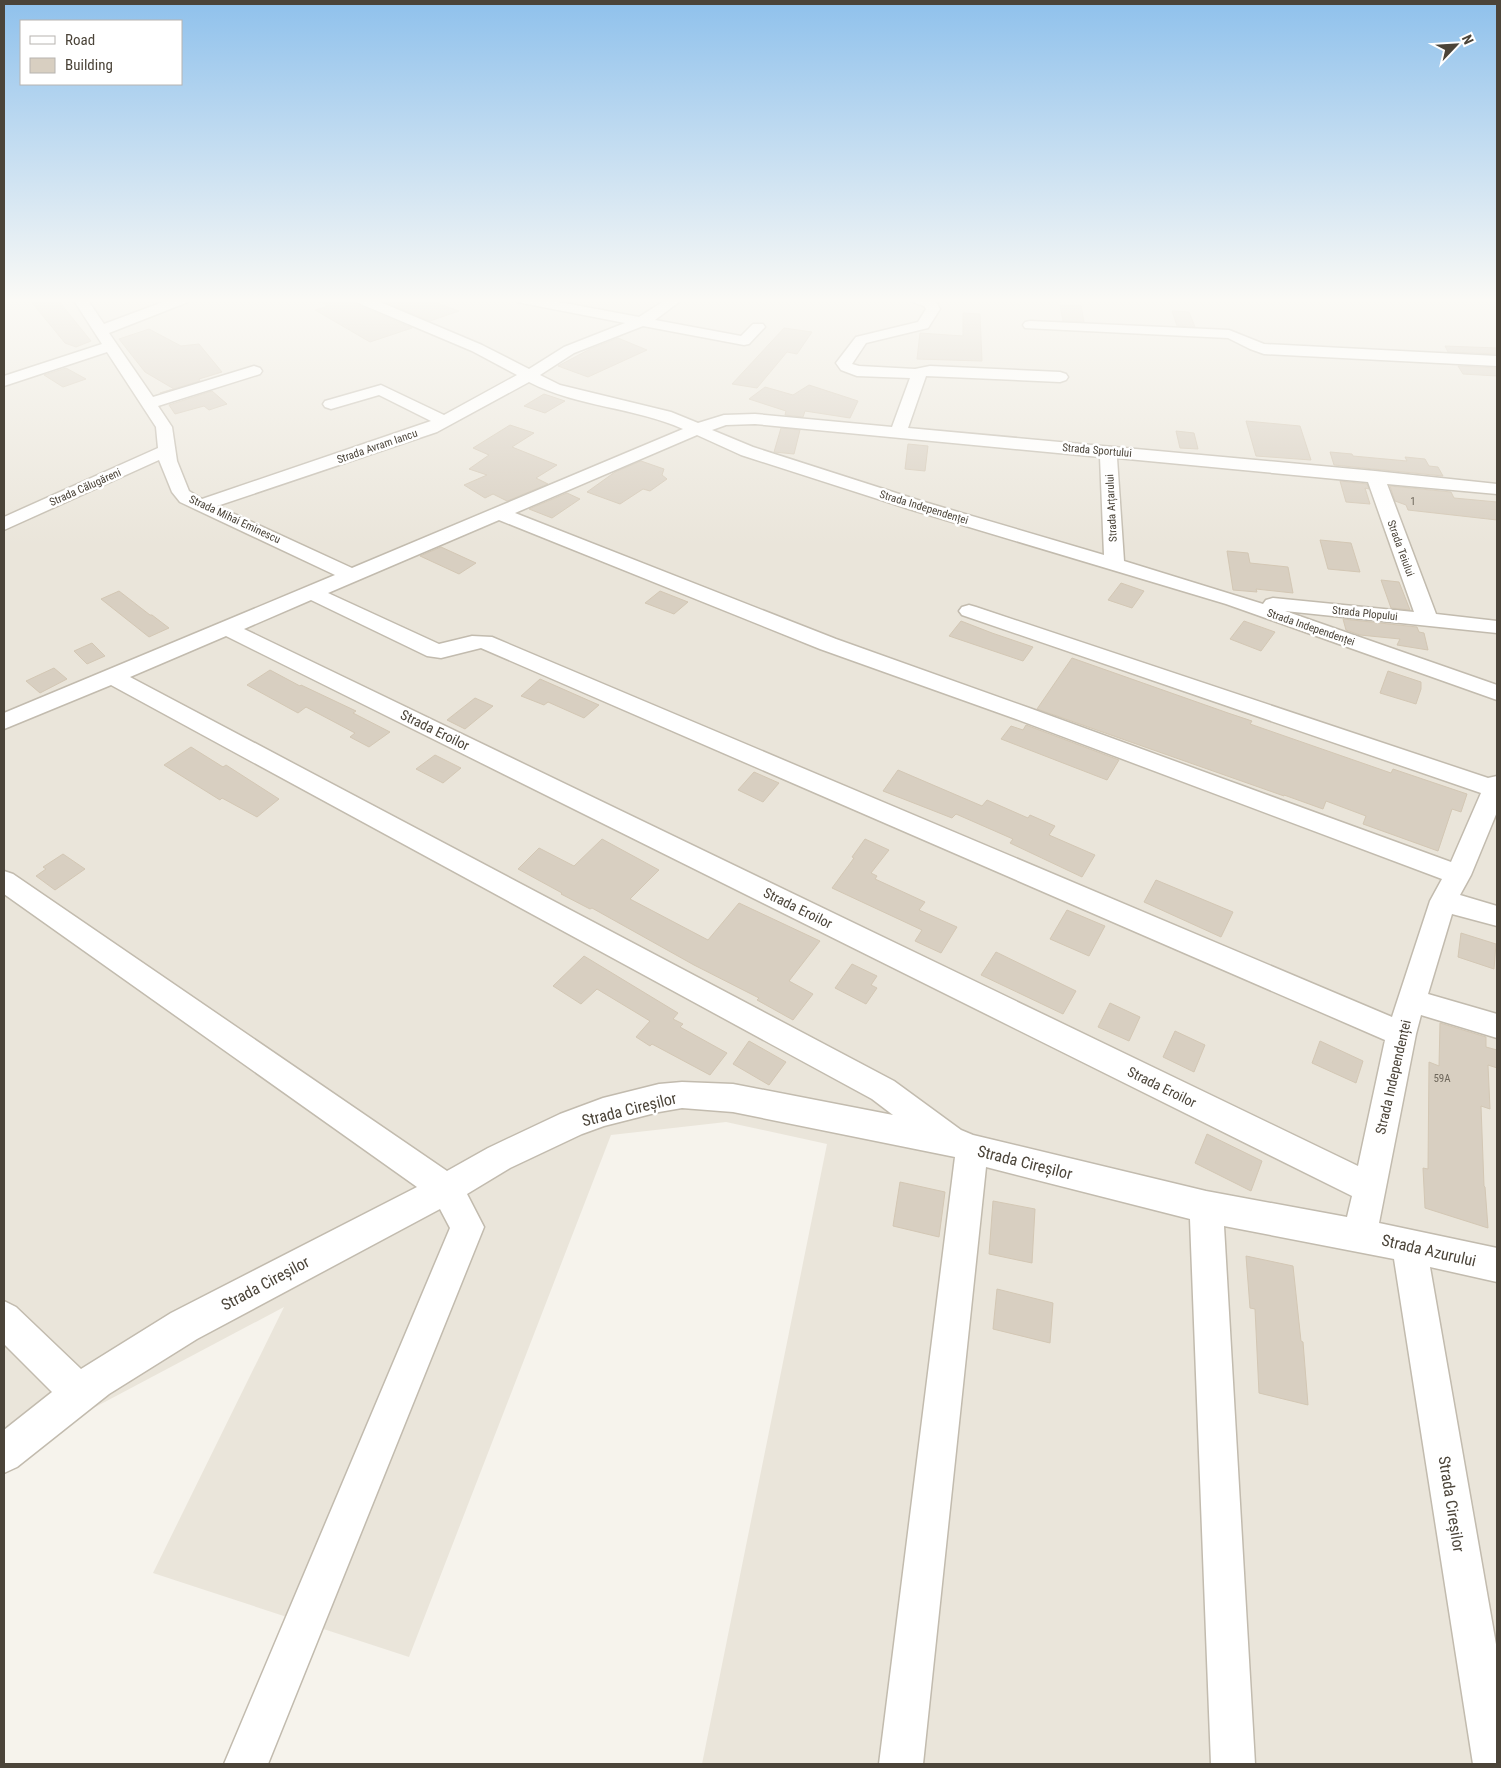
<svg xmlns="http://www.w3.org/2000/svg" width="1501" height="1768" viewBox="0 0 1501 1768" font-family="'Roboto Condensed',sans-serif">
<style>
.residential{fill:#eae5da}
.building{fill:#d8cfc1;stroke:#d3c7b4}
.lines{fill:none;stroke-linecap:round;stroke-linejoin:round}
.minor-casing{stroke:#c2bbae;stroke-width:3}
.minor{fill:#fff;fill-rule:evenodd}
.labels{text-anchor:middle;stroke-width:5;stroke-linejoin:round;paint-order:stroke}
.far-street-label{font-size:11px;fill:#4b4439;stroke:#fff}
.number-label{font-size:11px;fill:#6e675b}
.street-label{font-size:14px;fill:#4b4439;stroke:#fff}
.near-street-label{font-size:16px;fill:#4b4439;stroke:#fff}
</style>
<rect width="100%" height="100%" fill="#f6f3ec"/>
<path class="residential" d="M 4,299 L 1497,299 L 1497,1764 L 702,1764 L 827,1144 L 726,1122 L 611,1135 L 409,1657 L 153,1573 L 284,1307 L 84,1413 L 4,1467 Z"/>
<path class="building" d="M 29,299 L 57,299 L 91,341 L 76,347 L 65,343 Z
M 315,299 L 352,299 L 355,304 L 412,328 L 370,342 L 315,310 L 328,306 Z
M 377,299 L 425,299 L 459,311 L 430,321 Z
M 1060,305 L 1081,306 L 1084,322 L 1063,321 Z
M 1172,311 L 1189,312 L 1195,327 L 1177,326 Z
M 963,313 L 980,314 L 982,361 L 917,359 L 920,333 L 963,336 Z
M 784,328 L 812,332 L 797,354 L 787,352 L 757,388 L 732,384 Z
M 149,329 L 181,346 L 199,344 L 222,372 L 199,379 L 200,381 L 160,393 L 174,389 L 145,372 L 119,339 Z
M 618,338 L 647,350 L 588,377 L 558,366 L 590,349 Z
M 1445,346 L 1497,348 L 1497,354 L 1448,352 Z
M 1458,366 L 1497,368 L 1497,376 L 1463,374 Z
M 66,368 L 86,379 L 63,387 L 44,375 Z
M 809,385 L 858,401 L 850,418 L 805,411 L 803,417 L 785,415 L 786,411 L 749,399 L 765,387 L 793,395 Z
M 212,391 L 227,404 L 209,410 L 204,406 L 175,414 L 169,405 Z
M 544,394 L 565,401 L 545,413 L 524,406 Z
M 1246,421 L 1300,426 L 1311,460 L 1256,456 Z
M 510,425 L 534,433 L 512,447 L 557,465 L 536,478 L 548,484 L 507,501 L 493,494 L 485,498 L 464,485 L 487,475 L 469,469 L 489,455 L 473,448 Z
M 781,428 L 800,430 L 794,454 L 774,452 Z
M 1176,431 L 1194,433 L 1198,449 L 1180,448 Z
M 908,444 L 928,446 L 925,471 L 905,469 Z
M 1330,452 L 1352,454 L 1353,456 L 1407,461 L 1405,457 L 1425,459 L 1429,466 L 1438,467 L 1443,476 L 1334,465 Z
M 641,461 L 664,469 L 662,475 L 667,479 L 650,491 L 643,489 L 620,504 L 587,492 L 615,472 Z
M 1340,481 L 1367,484 L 1369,489 L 1365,488 L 1370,504 L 1346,502 Z
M 1390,486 L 1451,492 L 1454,498 L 1497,502 L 1497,520 L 1408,510 L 1406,505 L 1395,501 Z
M 567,493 L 580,499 L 552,518 L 529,509 Z
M 1320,540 L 1351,543 L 1360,572 L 1328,569 Z
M 441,547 L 476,563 L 459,574 L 420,556 Z
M 1227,551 L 1248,553 L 1250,563 L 1288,567 L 1293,593 L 1256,589 L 1257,592 L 1233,590 Z
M 1381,580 L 1399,582 L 1410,610 L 1391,608 Z
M 1121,583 L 1144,591 L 1132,608 L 1108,600 Z
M 119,591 L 150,615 L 152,615 L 169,628 L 149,637 L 101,599 Z
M 660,591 L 688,602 L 674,614 L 645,603 Z
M 1343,619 L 1417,627 L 1419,632 L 1424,633 L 1428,650 L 1397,645 L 1400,639 L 1360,635 L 1346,630 Z
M 961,621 L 992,633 L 1033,647 L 1023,661 L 949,636 Z
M 1244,621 L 1275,632 L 1261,651 L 1230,639 Z
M 92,643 L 105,656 L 87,664 L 74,651 Z
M 1072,658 L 1228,713 L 1252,721 L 1250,724 L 1391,773 L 1393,769 L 1467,794 L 1461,812 L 1452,809 L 1438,851 L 1363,824 L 1366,816 L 1326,801 L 1323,809 L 1284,795 L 1284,796 L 1037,709 Z
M 54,668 L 67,679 L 40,693 L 26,681 Z
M 270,670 L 300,686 L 301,685 L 356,711 L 353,713 L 390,732 L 369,747 L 350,737 L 355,733 L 306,707 L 298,713 L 247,685 Z
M 1388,671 L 1421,682 L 1421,689 L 1416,704 L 1380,693 Z
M 540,679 L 556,686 L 599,705 L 584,718 L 548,702 L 544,705 L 521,696 Z
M 475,698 L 493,706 L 465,729 L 447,720 Z
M 1026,725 L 1119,760 L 1107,780 L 1001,739 L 1011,726 L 1023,730 Z
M 191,747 L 223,767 L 226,765 L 279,799 L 257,817 L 222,798 L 220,800 L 164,765 Z
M 435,755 L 461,768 L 443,783 L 416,769 Z
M 898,770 L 982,806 L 987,800 L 1028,818 L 1030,815 L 1055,826 L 1049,835 L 1095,855 L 1082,877 L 1010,843 L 1013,839 L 956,814 L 952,818 L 883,791 Z
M 754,772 L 779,783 L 763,802 L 738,790 Z
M 602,839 L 659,870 L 630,899 L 708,940 L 739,903 L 820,941 L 789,981 L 813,994 L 793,1020 L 757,1000 L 759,998 L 694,965 L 592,908 L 590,909 L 561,894 L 562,893 L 518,869 L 539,848 L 574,866 Z
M 865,839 L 889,850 L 871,873 L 877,876 L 875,879 L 925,902 L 919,910 L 957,927 L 941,953 L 915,941 L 922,930 L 832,888 L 854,858 L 852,857 Z
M 63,854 L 85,869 L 55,890 L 36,876 L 46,869 L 43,867 Z
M 1156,880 L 1233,912 L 1221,937 L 1144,902 Z
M 1067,910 L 1105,926 L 1089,956 L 1050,939 Z
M 1461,933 L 1496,944 L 1494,969 L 1458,957 Z
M 996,952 L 1076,991 L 1063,1014 L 981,975 Z
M 584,956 L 678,1013 L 673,1019 L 683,1024 L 680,1027 L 727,1053 L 710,1075 L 652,1044 L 650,1046 L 636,1037 L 650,1021 L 597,989 L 581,1004 L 553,986 Z
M 852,964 L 877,976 L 871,985 L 877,988 L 866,1004 L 835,988 Z
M 1110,1003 L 1140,1017 L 1129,1041 L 1098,1027 Z
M 1440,1023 L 1486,1037 L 1486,1047 L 1497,1050 L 1497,1068 L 1488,1065 L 1490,1109 L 1481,1106 L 1484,1186 L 1485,1187 L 1488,1228 L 1425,1208 L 1423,1168 L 1428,1169 L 1429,1062 L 1439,1066 Z
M 1175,1031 L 1205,1045 L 1194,1072 L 1163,1057 Z
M 749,1041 L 786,1062 L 769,1085 L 733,1064 Z
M 1320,1041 L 1363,1061 L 1356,1083 L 1312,1063 Z
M 1207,1134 L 1262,1161 L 1251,1191 L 1195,1163 Z
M 900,1182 L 945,1192 L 939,1237 L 893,1226 Z
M 993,1201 L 1035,1209 L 1032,1263 L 989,1254 Z
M 1246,1256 L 1293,1266 L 1301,1341 L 1303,1342 L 1308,1405 L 1259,1393 L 1255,1309 L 1250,1308 Z
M 997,1289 L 1053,1303 L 1050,1343 L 993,1329 Z"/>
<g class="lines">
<defs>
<path id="minor" d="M 73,299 L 87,299 L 104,324 L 171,299 L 190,299 L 188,302 L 109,333 L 153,397 L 254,366 L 260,368 L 262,371 L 260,374 L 158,406 L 172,427 L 177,461 L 189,491 L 202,499 L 431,421 L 379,395 L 331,409 L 325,407 L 323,404 L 325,401 L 381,385 L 444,415 L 517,375 L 472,351 L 356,302 L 354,299 L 373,299 L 482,345 L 529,369 L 564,347 L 625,323 L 522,303 L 517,302 L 515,299 L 543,299 L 639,317 L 667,299 L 683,299 L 655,320 L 741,336 L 753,324 L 763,324 L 765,327 L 749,344 L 744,345 L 643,326 L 574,353 L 540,375 L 560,385 L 671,412 L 698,423 L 724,415 L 755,414 L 892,427 L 910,378 L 857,376 L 841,370 L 836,363 L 856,337 L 918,322 L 926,309 L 924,306 L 913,302 L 911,299 L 935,300 L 940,309 L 928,328 L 866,343 L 852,364 L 859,366 L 915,369 L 930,366 L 1060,372 L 1066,374 L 1068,377 L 1066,380 L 1060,382 L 926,376 L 908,428 L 1375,471 L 1497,484 L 1497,494 L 1387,484 L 1436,614 L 1497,621 L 1497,633 L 1285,611 L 1497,685 L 1497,700 L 1226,604 L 909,509 L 741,455 L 697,435 L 515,513 L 836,639 L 1032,709 L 1451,862 L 1481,793 L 962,615 L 959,611 L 962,607 L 969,605 L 976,607 L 1488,778 L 1497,776 L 1497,812 L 1471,875 L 1460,895 L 1497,906 L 1497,926 L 1452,914 L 1428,994 L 1497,1014 L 1497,1038 L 1421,1015 L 1416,1034 L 1379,1223 L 1497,1248 L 1497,1282 L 1430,1267 L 1497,1650 L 1497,1764 L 1473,1764 L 1394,1259 L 1224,1226 L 1255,1764 L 1211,1764 L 1190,1219 L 986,1167 L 923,1764 L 879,1764 L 955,1157 L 733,1112 L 682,1108 L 659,1112 L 604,1126 L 582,1134 L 510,1168 L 467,1194 L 484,1227 L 268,1764 L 224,1764 L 450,1228 L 440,1209 L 197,1339 L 109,1394 L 17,1467 L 4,1473 L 4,1430 L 52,1392 L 4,1344 L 4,1301 L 16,1307 L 81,1369 L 171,1313 L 417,1187 L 4,894 L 4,871 L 13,874 L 447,1171 L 488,1148 L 560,1114 L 603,1098 L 659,1084 L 682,1082 L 733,1084 L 893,1115 L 872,1099 L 111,685 L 4,729 L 4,713 L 335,575 L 180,502 L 172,492 L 159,460 L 4,530 L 4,517 L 158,448 L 156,427 L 107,352 L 4,386 L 4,376 L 102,344 ZM 529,382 C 577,407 634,407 683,429 L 352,568 L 217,506 L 437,432 ZM 755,424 L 1100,457 L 1104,555 L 921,501 L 753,447 L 712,430 L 726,425 ZM 1117,458 L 1368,482 L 1414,612 L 1273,598 L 1266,600 L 1263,604 L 1124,561 ZM 499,520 L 820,649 L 1016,719 L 1442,879 L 1430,901 L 1392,1017 L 492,637 L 472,636 L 439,644 L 328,593 ZM 311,600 L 427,656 L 441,658 L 481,648 L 1385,1040 L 1358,1166 L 244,629 ZM 226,636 L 1352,1196 L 1347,1217 L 1206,1191 L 973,1135 L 961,1130 L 894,1081 L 130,677 Z
M 1030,321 L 1229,330 L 1264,344 L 1497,356 L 1497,366 L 1264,354 L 1250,349 L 1228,338 L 1025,328 L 1023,325 L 1025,322 Z"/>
</defs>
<use href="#minor" class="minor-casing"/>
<use href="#minor" class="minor"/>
</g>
<linearGradient id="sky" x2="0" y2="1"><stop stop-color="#8fc1ec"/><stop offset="0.55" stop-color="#fbfaf6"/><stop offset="1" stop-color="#fbfaf6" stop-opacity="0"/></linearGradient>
<rect width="1501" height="546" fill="url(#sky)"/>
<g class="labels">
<g class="far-street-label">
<text transform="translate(377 446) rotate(-19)" y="4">Strada Avram Iancu</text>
<text transform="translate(1097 450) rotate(5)" y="4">Strada Sportului</text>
<text transform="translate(85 487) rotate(-24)" y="4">Strada Călugăreni</text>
<text transform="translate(924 507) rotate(17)" y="4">Strada Independenței</text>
<text transform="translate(1111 508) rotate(-93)" y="4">Strada Arțarului</text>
<text transform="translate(235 519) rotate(25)" y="4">Strada Mihai Eminescu</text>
<text transform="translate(1401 548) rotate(70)" y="4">Strada Teiului</text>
<text transform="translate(1365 613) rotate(6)" y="4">Strada Plopului</text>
<text transform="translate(1311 627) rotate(19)" y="4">Strada Independenței</text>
</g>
<g class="number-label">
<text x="1413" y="505">1</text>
<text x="1442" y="1082">59A</text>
</g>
<g class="street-label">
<text transform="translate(435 730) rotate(26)" y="5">Strada Eroilor</text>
<text transform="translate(798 908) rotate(26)" y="5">Strada Eroilor</text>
<text transform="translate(1393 1077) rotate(-77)" y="5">Strada Independenței</text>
<text transform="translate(1162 1087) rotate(26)" y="5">Strada Eroilor</text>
</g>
<g class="near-street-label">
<text transform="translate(629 1109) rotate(-14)" y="6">Strada Cireșilor</text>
<text transform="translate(1025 1162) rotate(14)" y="6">Strada Cireșilor</text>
<text transform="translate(1429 1250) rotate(13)" y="6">Strada Azurului</text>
<text transform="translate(265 1283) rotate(-28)" y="6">Strada Cireșilor</text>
<text transform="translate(1452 1504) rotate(81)" y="6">Strada Cireșilor</text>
</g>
</g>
<rect width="1501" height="1768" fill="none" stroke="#4b4439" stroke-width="10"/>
<rect x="20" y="20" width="162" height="65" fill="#ffffff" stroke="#b7b4b0"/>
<rect x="30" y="36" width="25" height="8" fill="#ffffff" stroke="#b7b4b0"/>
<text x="65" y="45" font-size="15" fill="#4b4439">Road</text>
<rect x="30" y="58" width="25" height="15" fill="#d8cfc1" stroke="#b7b4b0"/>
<text x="65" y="70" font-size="15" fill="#4b4439">Building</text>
<g transform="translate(1456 45) rotate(65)" stroke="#ffffff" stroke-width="4" paint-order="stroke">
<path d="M0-4L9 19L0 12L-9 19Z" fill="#4b4439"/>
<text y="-8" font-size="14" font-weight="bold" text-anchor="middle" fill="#4b4439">N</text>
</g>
</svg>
